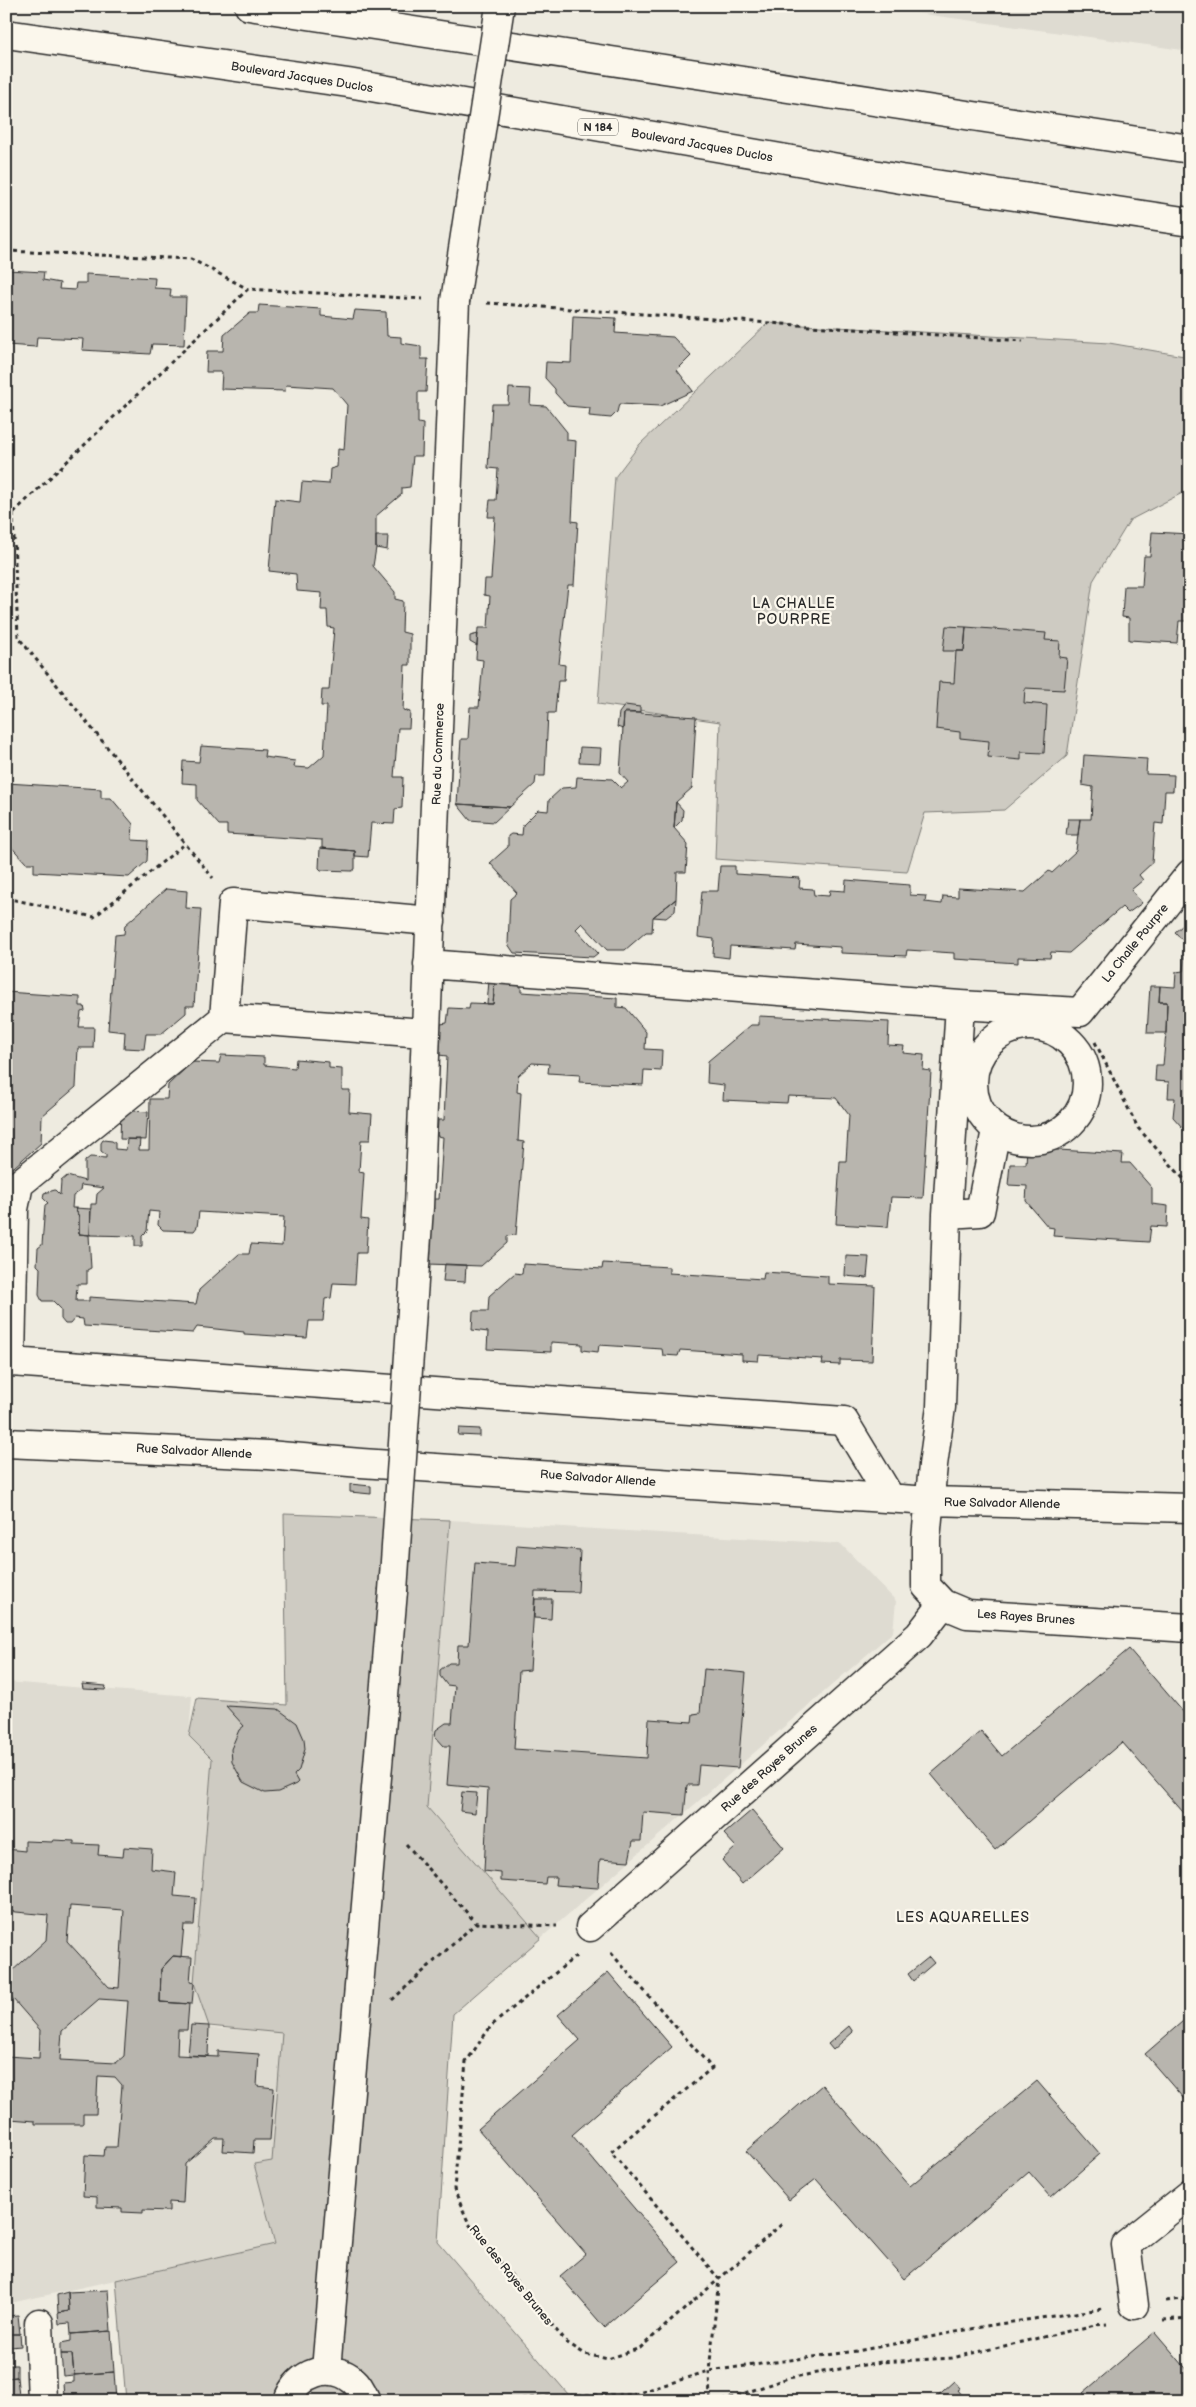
<svg xmlns="http://www.w3.org/2000/svg" width="1196" height="2407" viewBox="0 0 1196 2407" font-family="'Balsamiq Sans',sans-serif">
<style>
.built{fill:#dedbd1}
.green{fill:#cecbc2;stroke:#7c7b76}
.building{fill:#b8b5ae;stroke:#2b2b2b;fill-rule:evenodd}
.lines{fill:none;stroke-linecap:round;stroke-linejoin:round}
.minor-casing{stroke:#2b2b2b;stroke-width:31}
.major-casing{stroke:#2b2b2b;stroke-width:31}
.path{stroke:#2b2b2b;stroke-width:3;stroke-dasharray:4 4;stroke-linecap:butt}
.minor{stroke:#fbf7ec;stroke-width:28}
.major{stroke:#fbf7ec;stroke-width:28}
.minor-bridge-casing{stroke:#2b2b2b;stroke-width:31;stroke-linecap:butt}
.minor-bridge{stroke:#fbf7ec;stroke-width:28}
.labels{text-anchor:middle;stroke-width:4.5;stroke-linejoin:round;paint-order:stroke}
.shield{fill:#fbf7ec;stroke:#696865;stroke-width:1}
.shield-label{font-size:11px;font-weight:bold;fill:#2b2b2b}
.street-label{font-size:12px;fill:#2b2b2b;stroke:#fbf7ec}
.neighbourhood-label{font-size:14px;letter-spacing:1px;fill:#2b2b2b;stroke:#fbf7ec}
</style>
<rect width="100%" height="100%" fill="#eeebe0"/>
<filter id="ink" filterUnits="userSpaceOnUse"><feTurbulence type="fractalNoise" baseFrequency=".02" numOctaves="2"/><feDisplacementMap in="SourceGraphic" scale="10" xChannelSelector="R" yChannelSelector="G"/><feConvolveMatrix kernelMatrix="1 2 1 2 8 2 1 2 1" color-interpolation-filters="sRGB"/></filter>
<g filter="url(#ink)">
<path class="built" d="M 866,6 L 1190,6 L 1190,51 Z
M 450,1520 L 841,1544 L 896,1601 L 893,1632 L 541,1938 L 427,1807 Z
M 6,1682 L 192,1696 L 189,1736 L 212,1759 L 195,1983 L 210,2028 L 283,2032 L 272,2161 L 254,2164 L 275,2245 L 6,2304 Z"/>
<path class="green" d="M 768,323 L 1109,343 L 1190,357 L 1190,489 L 1130,520 L 1093,581 L 1067,756 L 1004,810 L 925,813 L 907,872 L 715,859 L 720,722 L 598,704 L 615,477 L 640,444 Z
M 284,1514 L 450,1520 L 427,1807 L 541,1938 L 453,2014 L 438,2242 L 574,2401 L 126,2401 L 116,2280 L 275,2244 L 254,2164 L 272,2161 L 282,2033 L 209,2026 L 194,1983 L 212,1759 L 189,1736 L 197,1698 L 287,1705 Z"/>
<path class="building" d="M 6,270 L 44,272 L 43,280 L 60,283 L 59,289 L 75,290 L 76,283 L 86,283 L 86,274 L 155,278 L 154,288 L 171,289 L 170,297 L 186,297 L 184,345 L 152,344 L 150,354 L 82,350 L 83,339 L 37,337 L 36,347 L 6,345 Z
M 259,305 L 321,309 L 321,316 L 353,319 L 355,310 L 386,312 L 387,336 L 401,337 L 401,343 L 421,346 L 421,359 L 428,359 L 426,392 L 418,392 L 418,423 L 423,424 L 422,456 L 413,456 L 410,487 L 402,488 L 402,494 L 376,516 L 376,548 L 373,566 L 395,592 L 395,599 L 403,601 L 402,632 L 410,634 L 410,665 L 405,665 L 403,710 L 410,712 L 409,728 L 398,728 L 394,777 L 403,777 L 402,808 L 395,809 L 394,824 L 371,823 L 368,857 L 355,856 L 355,851 L 322,848 L 322,840 L 227,834 L 227,825 L 219,825 L 197,800 L 197,784 L 182,783 L 183,761 L 199,762 L 201,746 L 265,750 L 264,757 L 295,761 L 294,767 L 309,768 L 324,755 L 327,706 L 321,706 L 322,690 L 329,690 L 334,628 L 328,627 L 327,610 L 321,610 L 322,593 L 297,591 L 296,574 L 269,571 L 275,499 L 300,502 L 302,482 L 329,484 L 330,469 L 337,467 L 338,449 L 344,450 L 347,405 L 333,388 L 286,385 L 285,391 L 221,389 L 222,372 L 206,372 L 207,351 L 223,351 L 224,335 L 250,313 L 258,313 Z
M 573,316 L 616,318 L 615,333 L 673,337 L 691,356 L 677,370 L 693,391 L 660,406 L 619,404 L 617,412 L 611,418 L 589,416 L 590,408 L 567,406 L 555,393 L 555,389 L 545,378 L 546,362 L 571,363 Z
M 509,388 L 531,389 L 530,405 L 546,406 L 567,432 L 567,440 L 576,441 L 572,521 L 578,522 L 574,585 L 568,585 L 559,664 L 565,665 L 564,681 L 558,681 L 555,713 L 548,713 L 545,776 L 536,776 L 535,784 L 510,807 L 457,804 L 461,739 L 468,739 L 470,707 L 479,707 L 483,660 L 476,659 L 478,628 L 488,628 L 490,596 L 484,595 L 485,579 L 491,579 L 495,517 L 488,517 L 490,500 L 496,500 L 498,469 L 488,468 L 492,404 L 508,404 Z
M 1152,532 L 1190,534 L 1190,621 L 1179,621 L 1177,643 L 1129,640 L 1129,618 L 1122,617 L 1124,586 L 1142,586 L 1144,556 L 1150,556 Z
M 376,536 L 388,536 L 387,550 L 376,548 Z
M 946,626 L 966,627 L 964,651 L 943,651 Z
M 966,627 L 1046,633 L 1045,640 L 1060,641 L 1059,657 L 1067,658 L 1064,690 L 1025,688 L 1024,703 L 1047,705 L 1044,753 L 1021,752 L 1021,760 L 988,757 L 989,741 L 960,738 L 960,732 L 936,729 L 939,682 L 954,683 L 956,651 L 964,651 Z
M 478,634 L 477,646 L 470,642 L 470,636 Z
M 625,705 L 640,707 L 640,713 L 624,713 L 623,729 L 617,727 L 619,713 Z
M 626,712 L 696,717 L 692,788 L 676,802 L 674,828 L 688,844 L 686,872 L 677,872 L 676,899 L 653,917 L 652,932 L 646,932 L 625,950 L 607,950 L 582,923 L 576,929 L 598,953 L 593,957 L 514,953 L 508,944 L 510,899 L 517,893 L 490,863 L 508,847 L 508,836 L 511,834 L 522,835 L 523,825 L 538,810 L 548,811 L 549,800 L 562,788 L 576,787 L 577,777 L 612,779 L 621,788 L 628,782 L 620,773 L 624,713 Z
M 580,747 L 601,748 L 600,763 L 579,762 Z
M 1084,755 L 1147,759 L 1146,774 L 1174,775 L 1173,791 L 1165,791 L 1163,824 L 1155,823 L 1152,863 L 1139,875 L 1143,880 L 1131,890 L 1142,903 L 1128,913 L 1122,907 L 1069,953 L 1051,952 L 1050,958 L 1018,957 L 1018,963 L 954,959 L 954,953 L 907,950 L 906,956 L 841,953 L 841,947 L 796,944 L 795,950 L 730,946 L 729,958 L 713,956 L 714,939 L 698,937 L 702,891 L 718,891 L 720,866 L 735,866 L 735,874 L 800,878 L 799,888 L 813,889 L 814,895 L 829,896 L 830,890 L 845,891 L 846,880 L 910,885 L 910,895 L 926,896 L 925,902 L 942,904 L 943,896 L 958,897 L 958,888 L 1025,892 L 1049,871 L 1052,873 L 1076,851 L 1080,819 L 1091,819 L 1093,787 L 1082,785 Z
M 7,783 L 101,789 L 101,798 L 111,798 L 133,824 L 132,840 L 148,841 L 147,861 L 129,877 L 34,872 L 34,863 L 26,863 L 6,841 Z
M 676,802 L 683,810 L 682,820 L 674,828 Z
M 457,804 L 510,807 L 494,822 L 470,820 Z
M 1068,819 L 1080,819 L 1078,835 L 1066,835 Z
M 320,848 L 355,851 L 355,869 L 352,871 L 321,870 L 319,868 Z
M 166,889 L 187,891 L 186,908 L 201,909 L 194,1006 L 186,1006 L 186,1013 L 161,1034 L 146,1034 L 144,1049 L 124,1048 L 125,1032 L 108,1030 L 115,935 L 124,934 L 125,925 Z
M 676,899 L 675,911 L 666,918 L 653,917 Z
M 1190,919 L 1190,946 L 1189,947 L 1175,932 Z
M 1190,946 L 1190,1136 L 1173,1117 L 1175,1098 L 1168,1098 L 1169,1082 L 1155,1081 L 1156,1065 L 1163,1065 L 1166,1033 L 1167,1002 L 1159,1002 L 1160,986 L 1175,987 L 1176,972 L 1183,971 L 1185,951 Z
M 489,981 L 495,982 L 493,1004 L 487,1004 Z
M 495,982 L 521,984 L 521,992 L 617,998 L 617,1007 L 626,1008 L 646,1032 L 645,1049 L 662,1050 L 661,1071 L 644,1070 L 643,1085 L 579,1082 L 580,1075 L 548,1073 L 549,1064 L 532,1063 L 518,1076 L 517,1092 L 521,1093 L 518,1141 L 524,1142 L 516,1235 L 507,1236 L 507,1243 L 481,1266 L 428,1264 L 432,1199 L 439,1199 L 443,1137 L 437,1136 L 438,1120 L 444,1120 L 447,1056 L 439,1055 L 441,1024 L 447,1023 L 449,1008 L 469,1009 L 470,1003 L 493,1004 Z
M 1150,986 L 1160,986 L 1159,1002 L 1167,1002 L 1166,1033 L 1147,1033 Z
M 6,992 L 80,997 L 80,1006 L 84,1006 L 85,1011 L 81,1012 L 79,1027 L 94,1027 L 93,1048 L 78,1048 L 76,1087 L 42,1116 L 41,1143 L 14,1167 L 6,1167 Z
M 759,1016 L 889,1022 L 888,1045 L 904,1046 L 903,1053 L 924,1055 L 923,1070 L 931,1071 L 923,1198 L 891,1197 L 888,1227 L 836,1224 L 840,1161 L 846,1161 L 849,1115 L 836,1098 L 788,1096 L 787,1103 L 723,1100 L 724,1085 L 707,1083 L 708,1061 L 751,1025 L 759,1025 Z
M 221,1055 L 264,1057 L 264,1065 L 295,1068 L 296,1059 L 329,1062 L 329,1068 L 342,1069 L 342,1090 L 350,1090 L 349,1112 L 372,1114 L 370,1140 L 361,1140 L 359,1172 L 364,1173 L 361,1219 L 368,1220 L 366,1253 L 357,1253 L 355,1284 L 333,1283 L 331,1298 L 325,1299 L 323,1321 L 309,1321 L 307,1338 L 244,1334 L 244,1332 L 197,1327 L 193,1333 L 84,1326 L 83,1319 L 75,1318 L 70,1324 L 65,1324 L 61,1319 L 61,1309 L 53,1301 L 42,1301 L 39,1295 L 40,1268 L 37,1265 L 38,1248 L 42,1245 L 45,1205 L 48,1203 L 43,1198 L 44,1193 L 55,1190 L 60,1195 L 61,1181 L 67,1176 L 85,1181 L 85,1161 L 90,1157 L 106,1158 L 106,1155 L 101,1151 L 101,1143 L 103,1140 L 112,1141 L 115,1143 L 115,1149 L 126,1150 L 127,1139 L 140,1139 L 139,1150 L 149,1150 L 150,1099 L 167,1099 L 168,1085 L 192,1062 L 219,1063 ZM 81,1185 L 104,1188 L 97,1194 L 96,1204 L 91,1204 L 90,1235 L 135,1236 L 135,1246 L 142,1246 L 142,1236 L 147,1231 L 149,1211 L 159,1212 L 158,1225 L 163,1230 L 194,1231 L 197,1227 L 199,1212 L 284,1217 L 282,1246 L 251,1244 L 249,1254 L 239,1254 L 199,1290 L 196,1304 L 89,1297 L 89,1301 L 76,1301 L 77,1284 L 87,1284 L 87,1270 L 91,1268 L 89,1235 L 79,1234 L 79,1217 L 75,1208 L 72,1208 L 73,1196 L 80,1191 Z
M 121,1110 L 148,1112 L 146,1140 L 120,1139 Z
M 1027,1148 L 1123,1154 L 1122,1163 L 1130,1163 L 1152,1188 L 1152,1204 L 1168,1206 L 1167,1227 L 1151,1226 L 1149,1242 L 1053,1236 L 1054,1228 L 1048,1227 L 1026,1201 L 1027,1186 L 1008,1185 L 1010,1164 L 1026,1164 Z
M 75,1208 L 91,1209 L 90,1235 L 79,1234 L 79,1217 Z
M 846,1256 L 869,1257 L 867,1278 L 845,1276 Z
M 603,1263 L 669,1267 L 669,1273 L 763,1279 L 764,1272 L 828,1276 L 828,1284 L 875,1286 L 872,1361 L 840,1360 L 840,1365 L 822,1364 L 823,1359 L 759,1355 L 758,1361 L 742,1360 L 742,1354 L 680,1350 L 678,1356 L 663,1355 L 662,1349 L 599,1345 L 598,1352 L 582,1350 L 582,1344 L 551,1342 L 551,1352 L 487,1349 L 488,1332 L 472,1330 L 473,1311 L 488,1311 L 489,1296 L 515,1273 L 522,1274 L 523,1264 L 602,1269 Z
M 445,1264 L 466,1265 L 465,1282 L 443,1281 Z
M 459,1428 L 480,1429 L 480,1436 L 458,1435 Z
M 350,1484 L 371,1486 L 371,1494 L 350,1492 Z
M 517,1545 L 580,1550 L 578,1592 L 535,1591 L 530,1670 L 519,1671 L 514,1749 L 647,1758 L 649,1719 L 692,1722 L 693,1714 L 700,1713 L 704,1669 L 746,1673 L 738,1768 L 699,1765 L 697,1785 L 687,1785 L 684,1815 L 643,1812 L 641,1841 L 633,1841 L 629,1861 L 600,1859 L 598,1888 L 555,1885 L 556,1877 L 546,1877 L 545,1884 L 501,1881 L 501,1873 L 484,1871 L 488,1789 L 447,1785 L 450,1746 L 444,1746 L 435,1736 L 436,1730 L 446,1723 L 452,1723 L 455,1686 L 447,1685 L 440,1676 L 440,1670 L 449,1663 L 457,1663 L 458,1645 L 469,1645 L 475,1563 L 515,1566 Z
M 535,1599 L 552,1599 L 551,1619 L 534,1618 Z
M 1129,1649 L 1190,1720 L 1190,1820 L 1122,1742 L 995,1850 L 931,1774 L 981,1731 L 1002,1756 Z
M 82,1684 L 106,1686 L 105,1690 L 83,1689 Z
M 226,1706 L 278,1709 L 297,1723 L 304,1739 L 305,1749 L 299,1770 L 294,1775 L 298,1782 L 296,1784 L 278,1792 L 265,1793 L 243,1782 L 232,1762 L 231,1749 L 239,1730 L 244,1726 Z
M 462,1792 L 477,1793 L 475,1813 L 460,1811 Z
M 752,1810 L 784,1848 L 742,1884 L 722,1860 L 736,1847 L 724,1834 Z
M 53,1840 L 74,1841 L 74,1844 L 99,1845 L 98,1855 L 123,1857 L 124,1847 L 152,1849 L 151,1869 L 176,1872 L 174,1896 L 196,1898 L 194,1925 L 184,1925 L 181,1957 L 173,1956 L 161,1969 L 160,2002 L 189,2004 L 187,2030 L 178,2030 L 177,2055 L 218,2057 L 218,2051 L 259,2054 L 257,2086 L 274,2088 L 270,2140 L 254,2140 L 253,2153 L 223,2151 L 224,2138 L 215,2138 L 185,2164 L 183,2203 L 169,2202 L 169,2211 L 143,2210 L 143,2213 L 122,2212 L 122,2208 L 97,2207 L 97,2197 L 83,2196 L 85,2155 L 104,2156 L 105,2147 L 117,2147 L 122,2085 L 115,2077 L 98,2076 L 96,2114 L 83,2114 L 83,2124 L 35,2124 L 35,2121 L 10,2119 L 10,2110 L 6,2109 L 6,2056 L 39,2058 L 40,2030 L 6,1991 L 6,1972 L 10,1973 L 46,1940 L 48,1915 L 6,1911 L 6,1849 L 25,1851 L 25,1841 L 52,1842 ZM 70,1906 L 124,1910 L 119,1988 L 109,1987 L 67,1941 ZM 99,1999 L 128,2001 L 124,2056 L 116,2063 L 60,2060 L 62,2031 Z
M 173,1956 L 192,1957 L 190,1982 L 194,1983 L 192,2004 L 160,2002 L 161,1969 Z
M 929,1957 L 934,1963 L 913,1981 L 908,1974 Z
M 608,1972 L 672,2047 L 572,2135 L 680,2262 L 604,2327 L 560,2276 L 586,2254 L 478,2129 L 580,2040 L 558,2015 Z
M 1190,2015 L 1190,2106 L 1145,2054 Z
M 191,2025 L 209,2026 L 208,2056 L 188,2055 Z
M 849,2026 L 853,2032 L 833,2050 L 828,2044 Z
M 1037,2081 L 1100,2154 L 1051,2197 L 1029,2172 L 904,2279 L 816,2179 L 789,2200 L 746,2151 L 822,2085 L 910,2186 Z
M 108,2290 L 111,2331 L 71,2334 L 70,2323 L 59,2324 L 58,2313 L 69,2311 L 68,2292 Z
M 68,2292 L 69,2311 L 58,2313 L 57,2295 Z
M 18,2315 L 20,2334 L 8,2334 L 7,2316 Z
M 6,2316 L 8,2334 L 20,2334 L 21,2346 L 10,2347 L 10,2356 L 6,2356 Z
M 111,2331 L 114,2372 L 74,2375 L 72,2354 L 61,2354 L 61,2343 L 71,2341 L 71,2334 Z
M 1155,2332 L 1190,2373 L 1190,2401 L 1089,2401 L 1083,2393 Z
M 61,2354 L 72,2354 L 74,2375 L 63,2376 Z
M 6,2365 L 17,2365 L 17,2377 L 6,2378 L 6,2397 Z
M 114,2372 L 116,2401 L 75,2401 L 75,2395 L 64,2396 L 63,2383 L 74,2382 L 74,2375 Z
M 17,2377 L 19,2396 L 8,2397 L 6,2378 Z
M 954,2381 L 960,2388 L 957,2390 L 966,2401 L 932,2401 Z
M 75,2395 L 75,2401 L 64,2401 L 64,2396 Z"/>
<g class="lines">
<defs>
<path id="minor" d="M 428,964 L 960,1005 L 1080,1012 L 1190,874
M 960,1005 L 947,1214 L 941,1407 L 933,1465 L 926,1539 L 926,1586 L 943,1604 L 967,1614 L 1190,1628
M973 1083a57 57 0 1 1 114 0a57 57 0 1 1-114 0Z
M 424,1033 L 224,1018 L 233,903 L 431,921
M 419,1207 L 455,301
M 947,1214 L 980,1212 L 996,1130
M 6,1362 L 11,1362 L 14,1209 L 19,1184 L 224,1018
M 11,1362 L 844,1421 L 890,1497
M 6,1443 L 268,1455 L 361,1463 L 930,1501 L 1190,1508
M 590,1927 L 919,1635 L 943,1604
M 1134,2305 L 1126,2245 L 1190,2194
M 39,2323 L 42,2401
M 326,2370 L 393,1591
M 288,2401 C 296,2372 332,2361 354,2381 C 360,2386 363,2394 366,2401"/>
<path id="major" d="M 249,6 L 1190,149
M 6,34 L 348,83 L 901,179 L 1190,222"/>
</defs>
<use href="#minor" class="minor-casing"/>
<use href="#major" class="major-casing"/>
<path class="path" d="M 6,251 L 191,259 L 248,289
M 487,303 L 1023,341
M 6,513 L 13,513 L 248,289 L 423,299
M 13,513 L 18,637 L 213,878
M 6,898 L 94,917 L 185,844
M 1095,1042 L 1138,1128 L 1190,1186
M 406,1844 L 476,1923 L 557,1926
M 611,1953 L 712,2068 L 611,2152 L 719,2279 L 709,2371 L 710,2401
M 576,1956 L 491,2026 L 466,2062 L 454,2189 L 469,2224 L 566,2342 L 585,2354 L 608,2359 L 640,2348 L 782,2224
M 392,2000 L 476,1923
M 1166,2301 L 1190,2298
M 1163,2320 L 1190,2318
M 581,2395 L 587,2401
M 490,2401 L 581,2395 L 632,2395 L 709,2371 L 857,2351 L 992,2325 L 1102,2309
M 722,2401 L 788,2378 L 881,2362 L 952,2358 L 1095,2325 L 1107,2324"/>
<use href="#minor" class="minor"/>
<use href="#major" class="major"/>
<defs>
<path id="minor-bridge" d="M 455,301 L 500,6
M 393,1591 L 419,1207"/>
</defs>
<use href="#minor-bridge" class="minor-bridge-casing"/>
<use href="#minor-bridge" class="minor-bridge"/>
</g>
</g>
<g class="labels">
<rect class="shield" x="578" y="118.5" width="40" height="17" rx="4"/>
<g class="shield-label">
<text x="598" y="131">N 184</text>
</g>
<g class="street-label">
<text transform="translate(302 77) rotate(9)" y="4">Boulevard Jacques Duclos</text>
<text transform="translate(702 145) rotate(10)" y="4">Boulevard Jacques Duclos</text>
<text transform="translate(438 754) rotate(-88)" y="4">Rue du Commerce</text>
<text transform="translate(1135 943) rotate(-51)" y="4">La Challe Pourpre</text>
<text transform="translate(194 1451) rotate(3)" y="4">Rue Salvador Allende</text>
<text transform="translate(598 1478) rotate(4)" y="4">Rue Salvador Allende</text>
<text transform="translate(1002 1503) rotate(1)" y="4">Rue Salvador Allende</text>
<text transform="translate(1026 1617) rotate(4)" y="4">Les Rayes Brunes</text>
<text transform="translate(769 1768) rotate(-42)" y="4">Rue des Rayes Brunes</text>
<text transform="translate(511 2275) rotate(51)" y="4">Rue des Rayes Brunes</text>
</g>
<g class="neighbourhood-label">
<text x="794" y="608">LA CHALLE<tspan x="794" dy="16">POURPRE</tspan></text>
<text x="963" y="1922">LES AQUARELLES</text>
</g>
</g>
<rect width="1196" height="2407" fill="none" stroke="#fbf7ec" stroke-width="25"/>
<rect x="12" y="12" width="1171" height="2382" fill="none" stroke="#2b2b2b" stroke-width="2" filter="url(#ink)"/>
</svg>
